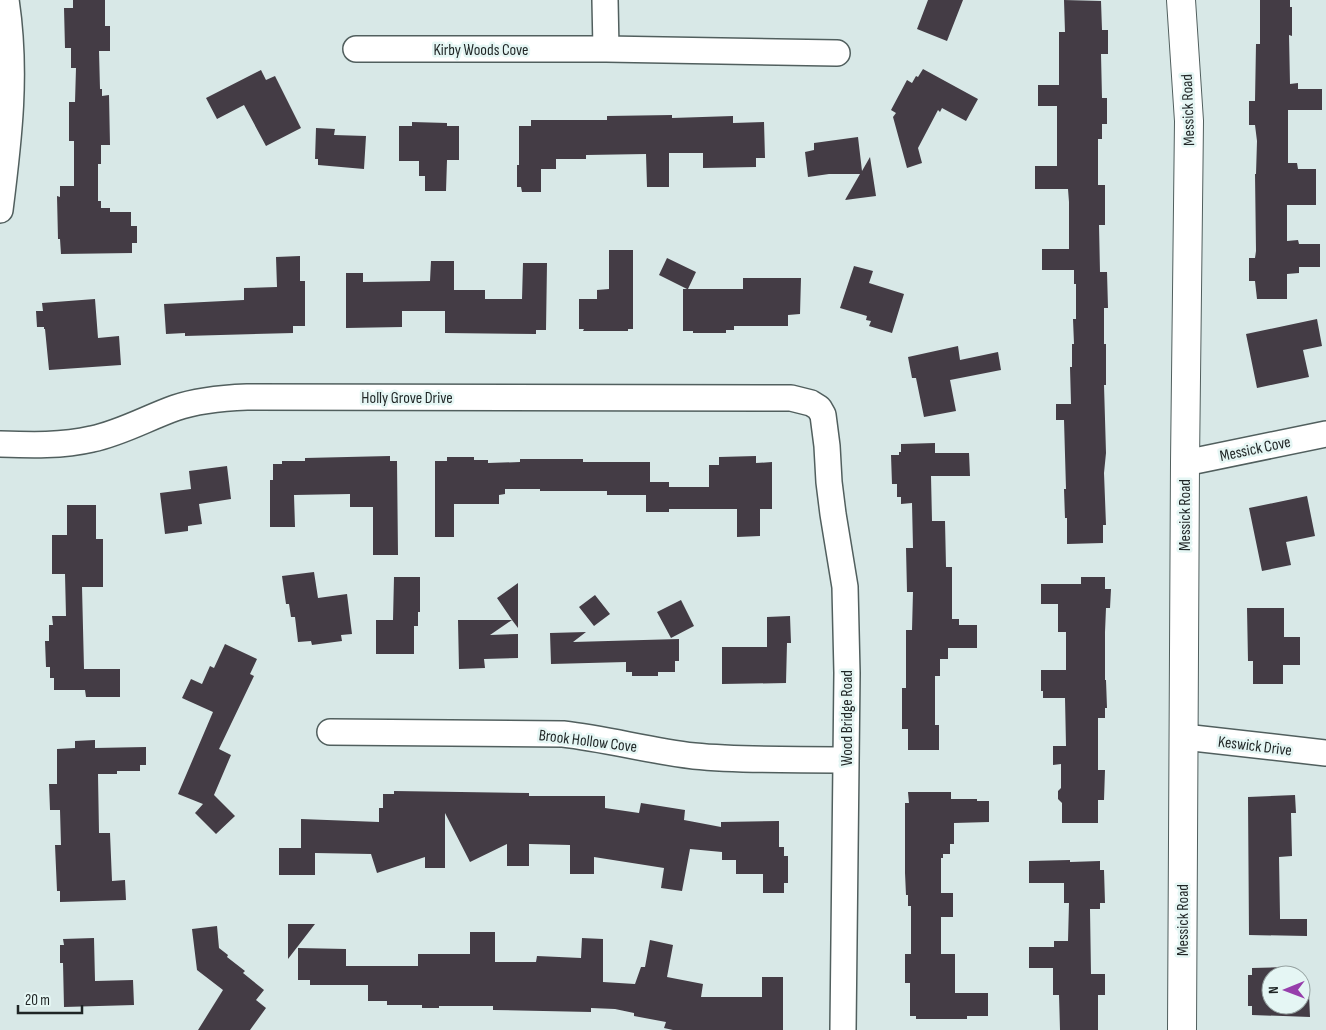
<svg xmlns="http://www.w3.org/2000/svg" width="1326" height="1030" viewBox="0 0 1326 1030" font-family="'Sofia Sans Condensed',sans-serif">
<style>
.building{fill:#443c45}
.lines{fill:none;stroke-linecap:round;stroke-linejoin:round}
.street-casing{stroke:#515f5e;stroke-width:28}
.secondary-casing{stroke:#515f5e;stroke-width:30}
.street{stroke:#fff;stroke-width:25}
.secondary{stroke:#fff;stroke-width:28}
.labels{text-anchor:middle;stroke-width:5;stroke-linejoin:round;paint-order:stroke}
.street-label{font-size:16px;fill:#1f2525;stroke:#e5f6f4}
</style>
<rect width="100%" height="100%" fill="#d8e8e7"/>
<path class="building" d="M 73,0 L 105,0 L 105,26 L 110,26 L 110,51 L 99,51 L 100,89 L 102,89 L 102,96 L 109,95 L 110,145 L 101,145 L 101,164 L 98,164 L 98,201 L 101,201 L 101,208 L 110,208 L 110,212 L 131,212 L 131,226 L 137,226 L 137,243 L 132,243 L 132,253 L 61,254 L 60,239 L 58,239 L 57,196 L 60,197 L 60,186 L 74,186 L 74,141 L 69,141 L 69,102 L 75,102 L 76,68 L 71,68 L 71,48 L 65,48 L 64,8 L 73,8 Z
M 928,0 L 963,0 L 947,41 L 917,29 Z
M 1064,0 L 1101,1 L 1102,30 L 1108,30 L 1108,54 L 1101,54 L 1102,98 L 1107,98 L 1107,124 L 1102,124 L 1102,139 L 1098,139 L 1098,185 L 1105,185 L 1105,225 L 1099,225 L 1100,272 L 1107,272 L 1108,308 L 1104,308 L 1104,344 L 1106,344 L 1106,385 L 1104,385 L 1106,453 L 1104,473 L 1106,525 L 1103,525 L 1103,543 L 1067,544 L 1067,518 L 1065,518 L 1064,489 L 1066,489 L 1064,420 L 1056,420 L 1056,404 L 1071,404 L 1070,367 L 1072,367 L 1072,344 L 1074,344 L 1073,319 L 1076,319 L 1076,284 L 1074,284 L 1074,270 L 1042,270 L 1042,249 L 1069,249 L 1069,202 L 1068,189 L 1035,189 L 1035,166 L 1057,166 L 1057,106 L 1038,106 L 1038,85 L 1059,85 L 1059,32 L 1065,32 Z
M 1260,0 L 1290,0 L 1290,7 L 1292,7 L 1292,36 L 1289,35 L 1290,84 L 1298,83 L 1298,89 L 1322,89 L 1322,110 L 1288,110 L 1288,163 L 1297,163 L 1298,169 L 1316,169 L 1316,205 L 1287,205 L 1287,241 L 1298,240 L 1299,244 L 1320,244 L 1320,267 L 1299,267 L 1299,273 L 1287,274 L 1287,299 L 1257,299 L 1255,281 L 1249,281 L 1249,258 L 1255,258 L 1256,251 L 1255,174 L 1256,174 L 1257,141 L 1255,125 L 1249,125 L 1249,101 L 1255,101 L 1256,44 L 1260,44 Z
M 923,69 L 978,99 L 966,121 L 942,108 L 940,112 L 938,110 L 918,148 L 922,163 L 907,168 L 893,117 L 896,113 L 891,110 L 907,80 L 912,83 L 916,76 L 918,77 Z
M 261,70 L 266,80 L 275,76 L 301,128 L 266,146 L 244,105 L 217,119 L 206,98 Z
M 672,115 L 672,118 L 733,116 L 733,123 L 764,122 L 765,158 L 756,158 L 756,167 L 703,168 L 703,153 L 669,153 L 669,187 L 647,187 L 646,154 L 586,155 L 586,159 L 556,159 L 556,169 L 541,169 L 541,192 L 522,192 L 521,187 L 517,187 L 517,165 L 519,165 L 519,126 L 531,126 L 531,120 L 607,120 L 607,116 Z
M 412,122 L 447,123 L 447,126 L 459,126 L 459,160 L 447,160 L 446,191 L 425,191 L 425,176 L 419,176 L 419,161 L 399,161 L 399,126 L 412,126 Z
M 316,128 L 335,129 L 334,135 L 366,136 L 364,169 L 318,165 L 318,159 L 315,159 Z
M 858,137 L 862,171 L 870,157 L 876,196 L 845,200 L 860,174 L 829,174 L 808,177 L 805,152 L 814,150 L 814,143 Z
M 609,250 L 633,250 L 633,329 L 628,329 L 628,331 L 583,331 L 584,329 L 579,329 L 579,299 L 597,299 L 597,290 L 609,289 Z
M 300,256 L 300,281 L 305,281 L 305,326 L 293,326 L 293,333 L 185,336 L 185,333 L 166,334 L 164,304 L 244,300 L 244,288 L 277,287 L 276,257 Z
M 667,258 L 696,272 L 688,289 L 743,289 L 743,278 L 801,278 L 800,314 L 788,315 L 788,326 L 734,326 L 734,330 L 726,330 L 726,333 L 693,333 L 693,331 L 683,331 L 683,289 L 687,289 L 659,275 Z
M 431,261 L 454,261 L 454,290 L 485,290 L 485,299 L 522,299 L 523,263 L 547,263 L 546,330 L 536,330 L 536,334 L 445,333 L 445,311 L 402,311 L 402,327 L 346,328 L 346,273 L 363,273 L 363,282 L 430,281 Z
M 854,266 L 873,271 L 869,283 L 904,294 L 892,333 L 869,326 L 871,321 L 866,320 L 867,316 L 840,308 Z
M 95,299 L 98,338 L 119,336 L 121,365 L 49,370 L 45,329 L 44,329 L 44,327 L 37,327 L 36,311 L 43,311 L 42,303 Z
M 1317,319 L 1322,346 L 1303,350 L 1309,377 L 1257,388 L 1246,334 Z
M 958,346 L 960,360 L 998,352 L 1001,370 L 950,380 L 956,411 L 924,417 L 916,378 L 912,378 L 908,357 Z
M 935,443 L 935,453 L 969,453 L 970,476 L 931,476 L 932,521 L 945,521 L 946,567 L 952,567 L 952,619 L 959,619 L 959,625 L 977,625 L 977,648 L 948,648 L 948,659 L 940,659 L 940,676 L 935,676 L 935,725 L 939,725 L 939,750 L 908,750 L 908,729 L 902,729 L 902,688 L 906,688 L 906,630 L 912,630 L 913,592 L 907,592 L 906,548 L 913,548 L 912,503 L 901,504 L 901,497 L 897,497 L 897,484 L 892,484 L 891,455 L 899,455 L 899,452 L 901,452 L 901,444 Z
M 390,456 L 390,461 L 397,461 L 398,555 L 373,555 L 373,507 L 350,507 L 350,494 L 294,495 L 295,527 L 270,527 L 270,480 L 273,480 L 273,464 L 282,464 L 282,461 L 305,461 L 305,458 Z
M 756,456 L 756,463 L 772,462 L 772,509 L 760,509 L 760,536 L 737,537 L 737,509 L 669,509 L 669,512 L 646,512 L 646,495 L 607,495 L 607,491 L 540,491 L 540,489 L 505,489 L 505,494 L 499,495 L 499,504 L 454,504 L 454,537 L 435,537 L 435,461 L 447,461 L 447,457 L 474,457 L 474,460 L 488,460 L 488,463 L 520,462 L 520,459 L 583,459 L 583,462 L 650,462 L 650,482 L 669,482 L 669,487 L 709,487 L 709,465 L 719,465 L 719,457 Z
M 227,466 L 231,499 L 199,504 L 202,524 L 188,526 L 188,531 L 165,534 L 160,493 L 191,489 L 189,471 Z
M 1307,496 L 1315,536 L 1286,542 L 1291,565 L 1262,571 L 1249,508 Z
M 67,505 L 96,505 L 96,539 L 103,539 L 103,587 L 82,587 L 84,669 L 120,669 L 120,697 L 86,697 L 85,690 L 54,690 L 54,678 L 50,678 L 50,667 L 46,667 L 45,641 L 49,641 L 49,625 L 53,625 L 52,616 L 66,616 L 65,574 L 52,574 L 52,535 L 67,535 Z
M 314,572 L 318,598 L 347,594 L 352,634 L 341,635 L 342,641 L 312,645 L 311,641 L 298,642 L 295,617 L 291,617 L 289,604 L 286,604 L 282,576 Z
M 394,577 L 420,577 L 420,612 L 418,612 L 418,626 L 414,626 L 414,654 L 376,654 L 376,620 L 393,620 Z
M 1081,577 L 1105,577 L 1105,589 L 1111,589 L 1110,608 L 1106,608 L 1105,632 L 1105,680 L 1106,680 L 1107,708 L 1105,708 L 1105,718 L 1098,718 L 1098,770 L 1105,770 L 1104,800 L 1098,800 L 1098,823 L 1062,823 L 1062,803 L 1058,799 L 1058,791 L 1061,788 L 1061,764 L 1053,765 L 1053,746 L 1066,746 L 1065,698 L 1043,698 L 1043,691 L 1041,691 L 1041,670 L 1066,670 L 1066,632 L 1058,632 L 1058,604 L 1041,604 L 1041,584 L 1081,584 Z
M 518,583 L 518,628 L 512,620 L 490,635 L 518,634 L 518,658 L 484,659 L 485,668 L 459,669 L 458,620 L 512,620 L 497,598 Z
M 595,595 L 610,614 L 594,626 L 579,607 Z
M 681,600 L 694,626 L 671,638 L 657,612 Z
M 1247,608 L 1284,608 L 1284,637 L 1300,637 L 1300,665 L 1283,665 L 1283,684 L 1253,684 L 1253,661 L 1248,661 Z
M 790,616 L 791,643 L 787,643 L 786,683 L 722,684 L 722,647 L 767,647 L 767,617 Z
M 586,632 L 573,642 L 679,639 L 679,661 L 675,661 L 675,672 L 658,672 L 658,676 L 632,676 L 632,672 L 626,672 L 626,662 L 551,664 L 550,633 Z
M 225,644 L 257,659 L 250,674 L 254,676 L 219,749 L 231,755 L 214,795 L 235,816 L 216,834 L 195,813 L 203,804 L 178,794 L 213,712 L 182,698 L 191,679 L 202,684 L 210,666 L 214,668 Z
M 95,740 L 95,748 L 146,747 L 146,765 L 140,765 L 140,771 L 117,771 L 117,774 L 98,774 L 99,833 L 110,833 L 112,881 L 125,880 L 126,900 L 60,902 L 60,891 L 57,891 L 55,845 L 61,845 L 60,810 L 50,810 L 49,784 L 57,784 L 57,749 L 75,748 L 75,741 Z
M 394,791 L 529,793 L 529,796 L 605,796 L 605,808 L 639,813 L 641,803 L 685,810 L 684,820 L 721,827 L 721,822 L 779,821 L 779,847 L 784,847 L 784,856 L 788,856 L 788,883 L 784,883 L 784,893 L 763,893 L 763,874 L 736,874 L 736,860 L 722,860 L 722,852 L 690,849 L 682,891 L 661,888 L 664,868 L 594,857 L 594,874 L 570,874 L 570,845 L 529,844 L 529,866 L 507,866 L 507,844 L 470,862 L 445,813 L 445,868 L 425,868 L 425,857 L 377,873 L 371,854 L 315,853 L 315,875 L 279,875 L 279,848 L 301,848 L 301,819 L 379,822 L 379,808 L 383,808 L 383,794 L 394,794 Z
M 908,792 L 951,792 L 951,799 L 977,799 L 977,801 L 989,801 L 989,822 L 954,823 L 954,844 L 950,844 L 950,854 L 943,854 L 943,858 L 941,858 L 941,893 L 953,893 L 953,917 L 941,917 L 941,954 L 955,954 L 955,993 L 988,993 L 988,1016 L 967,1016 L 967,1019 L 916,1019 L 916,1016 L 910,1016 L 910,983 L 905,983 L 905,954 L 911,954 L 911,906 L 908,906 L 908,895 L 906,895 L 905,873 L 905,803 L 909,803 Z
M 1295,795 L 1296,813 L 1291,813 L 1292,856 L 1279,857 L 1280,916 L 1280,919 L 1307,919 L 1307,936 L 1249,935 L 1248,797 Z
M 1070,860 L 1070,862 L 1100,861 L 1100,870 L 1104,870 L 1105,903 L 1100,903 L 1100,909 L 1090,909 L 1091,974 L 1105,974 L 1105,995 L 1098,995 L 1098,1030 L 1060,1030 L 1059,995 L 1053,995 L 1053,968 L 1029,968 L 1029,947 L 1054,947 L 1054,941 L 1068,941 L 1069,903 L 1064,903 L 1064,883 L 1029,883 L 1029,861 Z
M 288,924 L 315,924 L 288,959 Z
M 217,926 L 219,948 L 228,955 L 227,957 L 245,971 L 243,973 L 264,990 L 256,1000 L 266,1008 L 250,1030 L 198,1030 L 223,990 L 197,970 L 192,929 Z
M 470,932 L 495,932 L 495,962 L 536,962 L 537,956 L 581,958 L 582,938 L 603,939 L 603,982 L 635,984 L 641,967 L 645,967 L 650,940 L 673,945 L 667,977 L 703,984 L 701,997 L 762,997 L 762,977 L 783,977 L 783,1030 L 673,1030 L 664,1028 L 666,1022 L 634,1016 L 634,1013 L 615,1009 L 591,1008 L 591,1012 L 493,1010 L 493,1006 L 439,1006 L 439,1008 L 422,1008 L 422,1005 L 387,1005 L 387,1001 L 368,1001 L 368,985 L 310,985 L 310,980 L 298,980 L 298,948 L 346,949 L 346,966 L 418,966 L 418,954 L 470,954 Z
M 94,938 L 95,981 L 133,980 L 134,1005 L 64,1007 L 63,963 L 60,963 L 60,945 L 64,945 L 63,939 Z
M 1284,967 L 1284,975 L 1271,975 L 1271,1005 L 1301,1005 L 1301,994 L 1309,994 L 1310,1017 L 1252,1015 L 1252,1006 L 1248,1006 L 1248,975 L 1252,975 L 1252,968 Z"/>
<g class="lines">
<defs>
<path id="street" d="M 605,0 L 606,49
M 356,49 L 606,49 L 837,53
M 0,210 C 9,139 17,72 6,0
M 0,444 C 31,445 62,446 92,439 C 121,433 147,418 175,408 C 198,400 223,398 247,397 L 791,398 L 811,403 L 819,408 L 823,415 L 827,446 L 829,482 L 833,514 L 845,587 L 847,673 L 843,1030
M 1185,463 L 1326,434
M 330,732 L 563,734 C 607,739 650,751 694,756 C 744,761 796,759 846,760
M 1184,737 L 1326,753"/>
<path id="secondary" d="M 1181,0 L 1189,121 L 1185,463 L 1182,1030"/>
</defs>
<use href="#street" class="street-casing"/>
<use href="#secondary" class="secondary-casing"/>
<use href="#street" class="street"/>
<use href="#secondary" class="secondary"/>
</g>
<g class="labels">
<g class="street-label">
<text x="481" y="55">Kirby Woods Cove</text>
<text transform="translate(1187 110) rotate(-92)" y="6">Messick Road</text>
<text x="407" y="403">Holly Grove Drive</text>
<text transform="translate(1255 448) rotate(-12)" y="6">Messick Cove</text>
<text transform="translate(1184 515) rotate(-90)" y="6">Messick Road</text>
<text transform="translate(846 718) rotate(-90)" y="6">Wood Bridge Road</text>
<text transform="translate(588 740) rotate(7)" y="6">Brook Hollow Cove</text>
<text transform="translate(1255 745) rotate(7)" y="6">Keswick Drive</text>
<text transform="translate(1182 920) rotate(-90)" y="6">Messick Road</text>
</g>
</g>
<g transform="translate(1286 990) rotate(269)"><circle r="24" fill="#e5f6f4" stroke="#96a2a1"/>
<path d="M0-4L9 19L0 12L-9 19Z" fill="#963eab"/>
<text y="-8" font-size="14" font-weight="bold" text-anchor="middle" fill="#1f2525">N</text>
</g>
<path d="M18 1005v8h64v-8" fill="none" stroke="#1f2525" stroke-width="2.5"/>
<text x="25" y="1005" font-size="15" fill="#1f2525" stroke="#e5f6f4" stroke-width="4" paint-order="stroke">20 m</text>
</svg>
